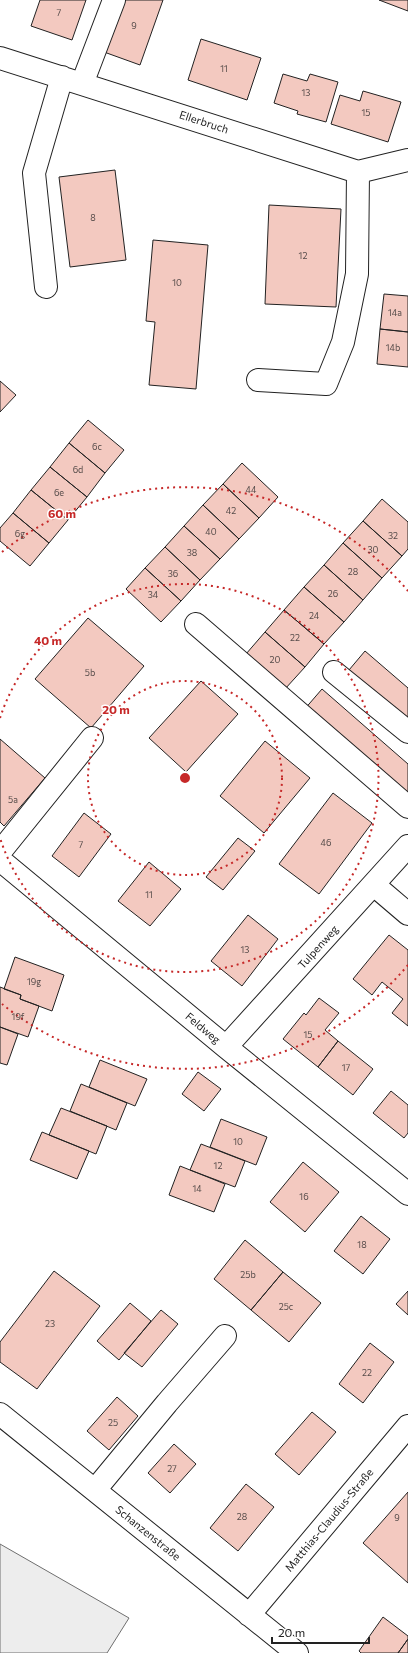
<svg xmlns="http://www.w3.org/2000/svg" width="408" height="1653" viewBox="0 0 408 1653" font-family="Commissioner,sans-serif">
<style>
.parking{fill:#ededed;stroke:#6f6f6f}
.building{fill:#f3c9c0;stroke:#222}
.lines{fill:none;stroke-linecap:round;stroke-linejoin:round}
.minor-casing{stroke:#222;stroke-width:24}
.minor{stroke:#fff;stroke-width:22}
.ring{fill:none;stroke:#c62828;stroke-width:2;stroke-dasharray:2 4}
.labels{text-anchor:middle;stroke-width:3;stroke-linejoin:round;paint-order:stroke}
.number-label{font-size:9px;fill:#564c4a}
.street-label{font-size:11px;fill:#222;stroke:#fff}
.centre{fill:#c62828;stroke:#fff;stroke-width:2}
.ring-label{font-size:12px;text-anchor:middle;font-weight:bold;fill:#c62828;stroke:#fff;stroke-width:3;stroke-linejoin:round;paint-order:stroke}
</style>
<rect width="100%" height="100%" fill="#fff"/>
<path class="parking" d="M 0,1544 L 129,1618 L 107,1653 L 0,1653 Z"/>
<path class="building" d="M 40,0 L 86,0 L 72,40 L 31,26 Z
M 122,0 L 163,0 L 140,65 L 104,52 Z
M 379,0 L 408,0 L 408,11 Z
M 201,39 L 261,58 L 247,100 L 188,80 Z
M 283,74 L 307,81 L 310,74 L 338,82 L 326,122 L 297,114 L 298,111 L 274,103 Z
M 363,91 L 401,102 L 388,142 L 331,124 L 340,95 L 360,101 Z
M 115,170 L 126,260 L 70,267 L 59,177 Z
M 269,205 L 341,209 L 336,307 L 265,304 Z
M 153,240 L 208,245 L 196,389 L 149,385 L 155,322 L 146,321 Z
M 384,294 L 408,296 L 408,332 L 380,329 Z
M 380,329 L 408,332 L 408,367 L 377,364 Z
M 0,381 L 16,395 L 0,412 Z
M 88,420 L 124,450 L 105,473 L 69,443 Z
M 69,443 L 105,473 L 87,497 L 50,467 Z
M 242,463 L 278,497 L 259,518 L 223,484 Z
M 50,467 L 87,497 L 68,520 L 31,490 Z
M 223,484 L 259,518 L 239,539 L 203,505 Z
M 31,490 L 68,520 L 49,543 L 13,513 Z
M 382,499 L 408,522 L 408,549 L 402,556 L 363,521 Z
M 203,505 L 239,539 L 220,559 L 184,526 Z
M 13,513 L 49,543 L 30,566 L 0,541 L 0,528 Z
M 363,521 L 402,556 L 382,578 L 343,543 Z
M 184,526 L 220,559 L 200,580 L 165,547 Z
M 343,543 L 382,578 L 363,600 L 324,565 Z
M 165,547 L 200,580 L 181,601 L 145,568 Z
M 324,565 L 363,600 L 344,622 L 304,587 Z
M 145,568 L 181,601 L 161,622 L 126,589 Z
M 304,587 L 344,622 L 324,644 L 284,610 Z
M 284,610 L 324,644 L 305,667 L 265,632 Z
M 88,618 L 144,666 L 91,728 L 35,679 Z
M 265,632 L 305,667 L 285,689 L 246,654 Z
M 365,651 L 408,688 L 408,720 L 349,670 Z
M 201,681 L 238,714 L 186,772 L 149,738 Z
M 322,689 L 408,764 L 408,794 L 303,711 Z
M 0,739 L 45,778 L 4,826 L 0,822 Z
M 265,741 L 310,778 L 264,833 L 220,796 Z
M 333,793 L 372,823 L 319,894 L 279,864 Z
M 84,813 L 111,834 L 79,877 L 52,856 Z
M 238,838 L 255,851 L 223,890 L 206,877 Z
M 149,862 L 181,889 L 150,926 L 118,901 Z
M 248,915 L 278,939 L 242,986 L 211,961 Z
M 389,935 L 408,950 L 408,1026 L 392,1013 L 403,999 L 382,982 L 372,995 L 353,979 Z
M 15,957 L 64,975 L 52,1011 L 20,999 L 21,995 L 4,989 Z
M 0,987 L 21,995 L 20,999 L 39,1006 L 28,1037 L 0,1027 Z
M 319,998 L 339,1013 L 325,1030 L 338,1041 L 318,1067 L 283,1039 L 304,1013 L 306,1015 Z
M 0,1027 L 18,1034 L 7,1065 L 0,1063 Z
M 338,1041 L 373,1069 L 353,1095 L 318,1067 Z
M 100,1060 L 147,1079 L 135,1106 L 89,1087 Z
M 198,1072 L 221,1089 L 204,1111 L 182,1094 Z
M 81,1084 L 127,1103 L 116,1130 L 70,1111 Z
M 391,1091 L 408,1105 L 408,1133 L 404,1138 L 373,1113 Z
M 61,1108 L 107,1126 L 96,1154 L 49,1135 Z
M 221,1119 L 267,1137 L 256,1165 L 210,1147 Z
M 42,1132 L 89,1151 L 77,1179 L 30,1160 Z
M 201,1144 L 245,1161 L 235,1187 L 190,1170 Z
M 303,1162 L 339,1192 L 305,1232 L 270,1202 Z
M 180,1166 L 225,1184 L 214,1212 L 169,1195 Z
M 361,1216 L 390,1239 L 363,1274 L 334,1251 Z
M 245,1240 L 283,1272 L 251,1310 L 214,1279 Z
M 54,1271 L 100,1306 L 37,1389 L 0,1362 L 0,1342 Z
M 283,1272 L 321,1303 L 289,1342 L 251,1310 Z
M 408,1291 L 408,1315 L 396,1304 Z
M 130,1303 L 151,1321 L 119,1360 L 97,1341 Z
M 161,1310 L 178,1324 L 142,1367 L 124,1353 Z
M 370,1343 L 394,1362 L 363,1403 L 339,1384 Z
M 117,1397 L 138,1416 L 109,1450 L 87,1431 Z
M 312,1412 L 336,1432 L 299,1475 L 275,1454 Z
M 174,1444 L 196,1464 L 170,1493 L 148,1473 Z
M 246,1484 L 274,1507 L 238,1551 L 210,1528 Z
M 408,1492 L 408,1583 L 363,1543 Z
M 383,1617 L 408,1636 L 408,1639 L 398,1653 L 361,1653 L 359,1651 Z
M 408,1639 L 408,1653 L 398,1653 Z"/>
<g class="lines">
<defs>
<path id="minor" d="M 0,58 L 358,172 L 408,160
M 82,84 L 114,0
M 46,287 L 34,173 L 62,77
M 258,380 L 326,384 L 343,342 L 357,274 L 358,172
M 196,624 L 408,807
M 334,672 L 408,732
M 0,852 L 92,738
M 0,860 L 226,1047 L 408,1194
M 374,885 L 408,914
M 226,1047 L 408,846
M 0,1414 L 297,1653
M 95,1490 L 167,1403 L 225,1336
M 249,1615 L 408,1426"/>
</defs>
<use href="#minor" class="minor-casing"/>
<use href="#minor" class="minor"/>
</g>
<g class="ring">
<circle cx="185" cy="778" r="97"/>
<path d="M0 718A194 194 0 1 1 0 838"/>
<path d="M408 965A291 291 0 0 1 2 1004M2 552A291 291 0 0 1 408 591"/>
</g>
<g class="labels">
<g class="number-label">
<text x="59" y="16">7</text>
<text x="134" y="29">9</text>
<text x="224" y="72">11</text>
<text x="306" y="96">13</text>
<text x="366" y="116">15</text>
<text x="93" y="221">8</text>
<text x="303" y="259">12</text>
<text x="177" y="286">10</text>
<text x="395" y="316">14a</text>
<text x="393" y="351">14b</text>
<text x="97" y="450">6c</text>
<text x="78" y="473">6d</text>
<text x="251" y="493">44</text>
<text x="59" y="496">6e</text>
<text x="231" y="514">42</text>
<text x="211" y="535">40</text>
<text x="20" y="537">6g</text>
<text x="393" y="539">32</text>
<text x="373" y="553">30</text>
<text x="192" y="556">38</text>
<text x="353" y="575">28</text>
<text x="173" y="577">36</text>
<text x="333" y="597">26</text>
<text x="153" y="598">34</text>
<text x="314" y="619">24</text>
<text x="295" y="641">22</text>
<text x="275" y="663">20</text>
<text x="90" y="676">5b</text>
<text x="13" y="803">5a</text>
<text x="326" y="846">46</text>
<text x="81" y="848">7</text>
<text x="149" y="898">11</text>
<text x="245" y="953">13</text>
<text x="34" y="985">19g</text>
<text x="18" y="1020">19f</text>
<text x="308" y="1038">15</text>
<text x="346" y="1071">17</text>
<text x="238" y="1145">10</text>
<text x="218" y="1169">12</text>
<text x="197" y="1192">14</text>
<text x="304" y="1200">16</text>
<text x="362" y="1248">18</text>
<text x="248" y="1278">25b</text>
<text x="286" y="1310">25c</text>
<text x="50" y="1327">23</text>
<text x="367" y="1376">22</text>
<text x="113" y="1426">25</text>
<text x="172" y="1472">27</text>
<text x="242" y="1520">28</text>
<text x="397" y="1521">9</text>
</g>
<g class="street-label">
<text transform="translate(204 122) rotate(18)" y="4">Ellerbruch</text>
<text transform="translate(318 947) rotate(-48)" y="4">Tulpenweg</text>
<text transform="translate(203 1028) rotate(40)" y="4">Feldweg</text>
<text transform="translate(329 1520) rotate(-50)" y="4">Matthias-Claudius-Straße</text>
<text transform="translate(148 1533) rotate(39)" y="4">Schanzenstraße</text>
</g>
</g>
<circle cx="185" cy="778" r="6" class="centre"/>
<g class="ring-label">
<text x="62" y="518">60 m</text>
<text x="48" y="645">40 m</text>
<text x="116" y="714">20 m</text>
</g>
<path d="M272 1637v6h97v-6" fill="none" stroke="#222222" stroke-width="2"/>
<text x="278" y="1637" font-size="12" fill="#222222" stroke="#ffffff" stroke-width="3" paint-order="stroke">20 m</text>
</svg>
